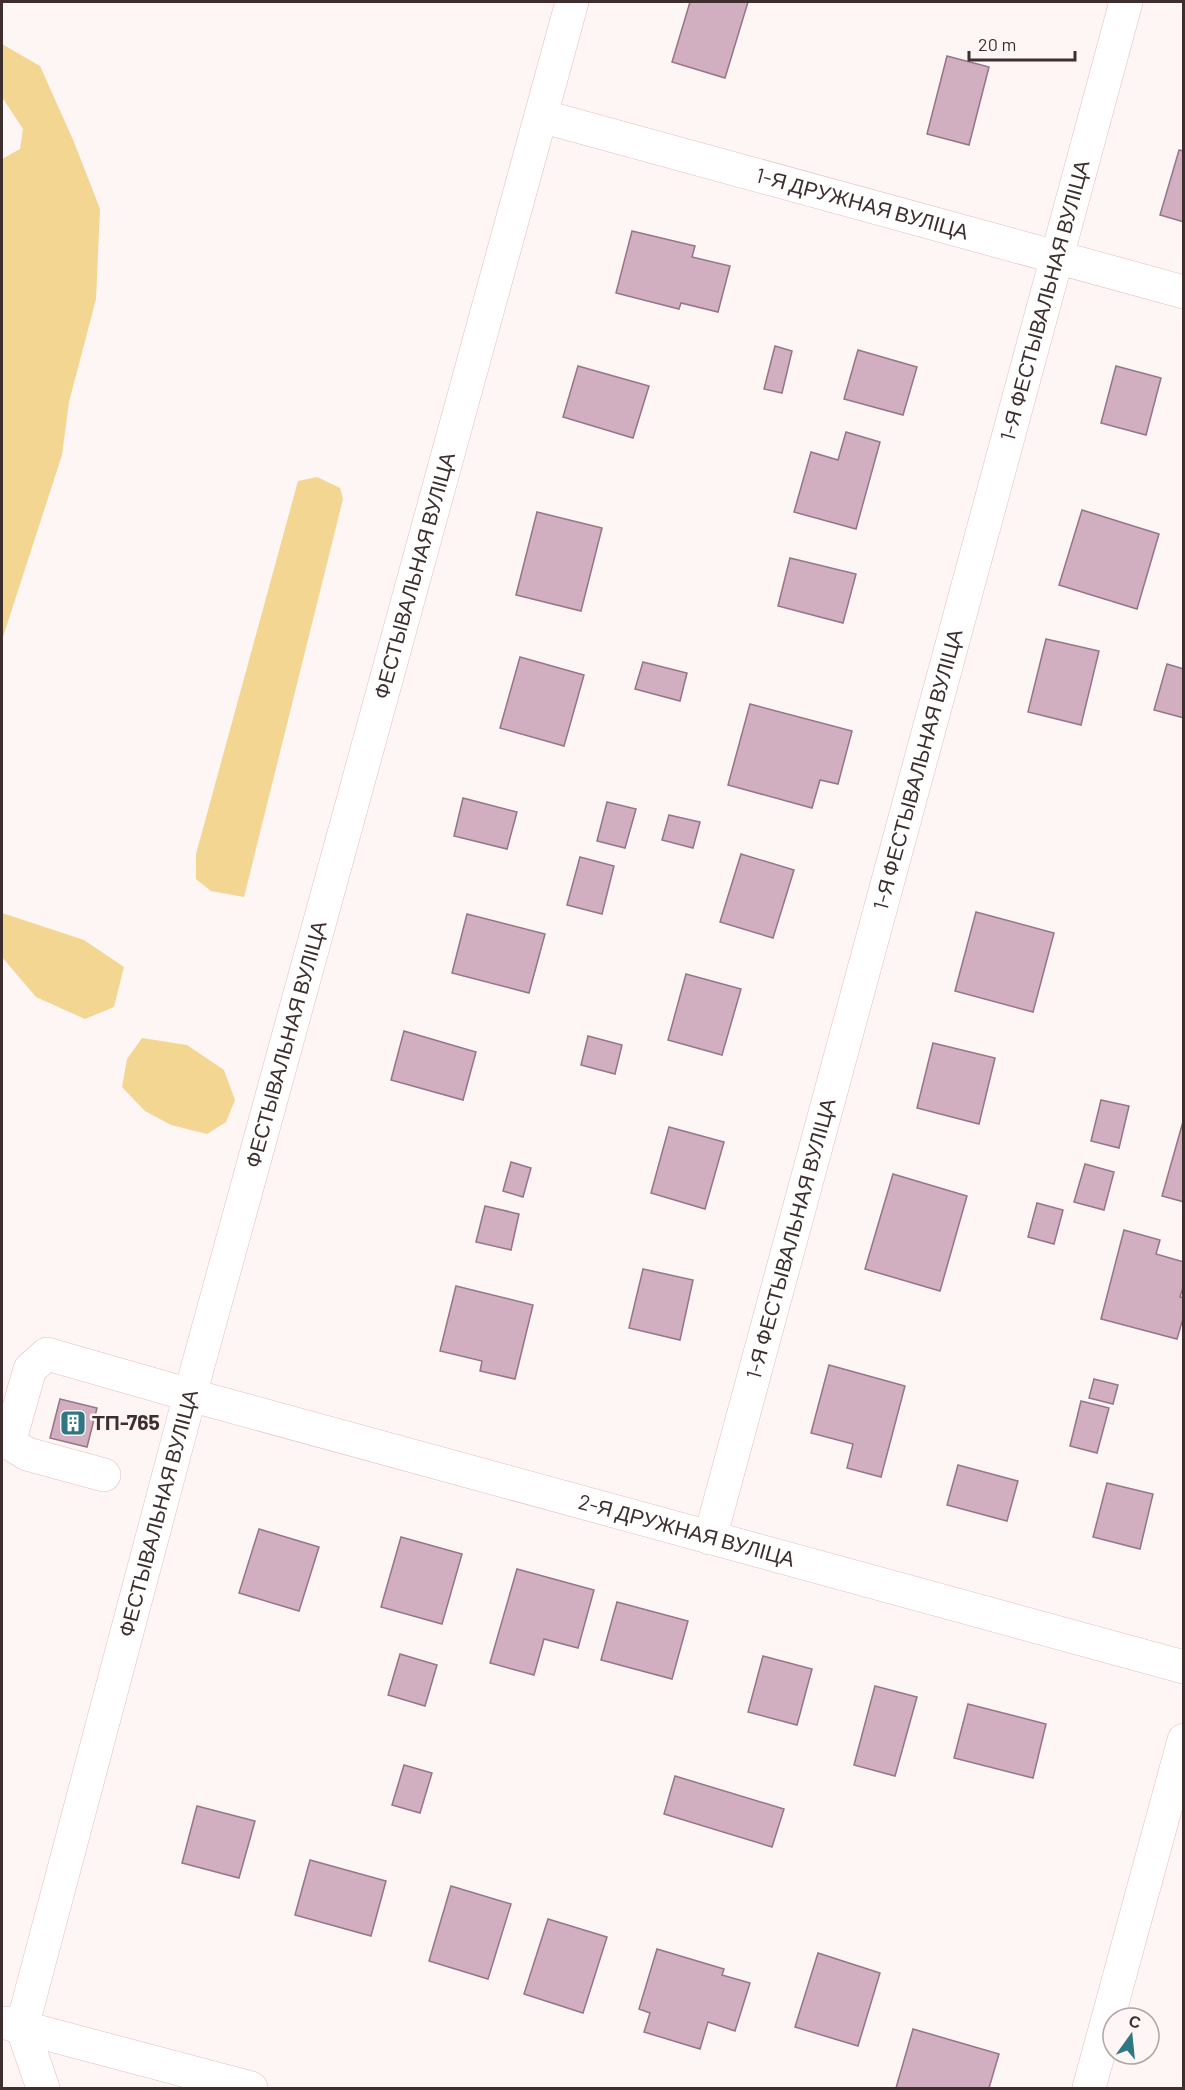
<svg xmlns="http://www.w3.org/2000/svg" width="1185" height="2090" viewBox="0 0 1185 2090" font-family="Barlow,sans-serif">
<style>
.green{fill:#f2d692}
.building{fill:#d1aec0;stroke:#957586;stroke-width:1.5}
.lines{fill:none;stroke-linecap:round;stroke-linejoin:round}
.minor-casing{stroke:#e6bebd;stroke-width:34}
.minor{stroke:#fff;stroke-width:33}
.labels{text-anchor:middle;stroke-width:5;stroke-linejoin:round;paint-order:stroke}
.street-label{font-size:21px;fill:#3e2e2e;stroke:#fef5f5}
.poi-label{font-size:21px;font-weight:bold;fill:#3e2e2e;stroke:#fef5f5;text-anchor:start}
</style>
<rect width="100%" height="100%" fill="#fef5f5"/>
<path class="green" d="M 2,44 L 40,66 L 74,142 L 100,209 L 96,299 L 69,402 L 62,455 L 2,640 L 2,159 L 20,149 L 23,129 L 2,97 Z
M 317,477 L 340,488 L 343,499 L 244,897 L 211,891 L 196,879 L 196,854 L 298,481 Z
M 2,913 L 84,940 L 124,967 L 114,1007 L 85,1019 L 36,997 L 2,957 Z
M 142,1038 L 187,1045 L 224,1070 L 235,1100 L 226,1122 L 207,1134 L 171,1125 L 145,1111 L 122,1087 L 127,1059 Z"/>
<path class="building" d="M 690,2 L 748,2 L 725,78 L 672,62 Z
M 947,56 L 989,67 L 969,145 L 927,134 Z
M 1179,150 L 1184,151 L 1184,222 L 1160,215 Z
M 632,231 L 695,246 L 692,257 L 730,266 L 718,312 L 681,303 L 679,309 L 616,293 Z
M 775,346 L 792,351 L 782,393 L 764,389 Z
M 858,350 L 917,367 L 903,415 L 844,399 Z
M 578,366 L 649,386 L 633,438 L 563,417 Z
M 1116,366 L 1161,378 L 1146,435 L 1101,423 Z
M 846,432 L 880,442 L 856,529 L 794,512 L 811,452 L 838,460 Z
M 1082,510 L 1159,534 L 1137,609 L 1059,585 Z
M 537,512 L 602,528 L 581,611 L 516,595 Z
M 790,558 L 856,574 L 843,623 L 778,606 Z
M 1046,639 L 1099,651 L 1081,725 L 1028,712 Z
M 520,657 L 584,675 L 564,746 L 500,728 Z
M 643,662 L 687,673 L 680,701 L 635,689 Z
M 1167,664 L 1184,669 L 1184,718 L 1154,710 Z
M 750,704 L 852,731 L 838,784 L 820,780 L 812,808 L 728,785 Z
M 463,798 L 517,812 L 507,849 L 454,836 Z
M 607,802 L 636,809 L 625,848 L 597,841 Z
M 669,815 L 700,822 L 693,848 L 662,840 Z
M 741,854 L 794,870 L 773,938 L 720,922 Z
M 580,857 L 614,866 L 602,914 L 567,905 Z
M 976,912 L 1054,933 L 1033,1012 L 955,991 Z
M 467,914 L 545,934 L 529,993 L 452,973 Z
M 686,974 L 741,989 L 722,1055 L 668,1040 Z
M 404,1031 L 476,1052 L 463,1100 L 391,1080 Z
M 588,1036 L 622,1045 L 615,1074 L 581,1065 Z
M 933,1043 L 995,1058 L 979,1124 L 917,1108 Z
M 1101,1100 L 1129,1106 L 1119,1148 L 1091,1141 Z
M 1184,1118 L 1184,1202 L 1162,1196 Z
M 669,1127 L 724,1142 L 705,1209 L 651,1193 Z
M 511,1162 L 531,1168 L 523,1197 L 503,1191 Z
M 1085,1164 L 1114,1172 L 1104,1210 L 1074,1202 Z
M 893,1174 L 967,1196 L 940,1291 L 865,1269 Z
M 1037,1203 L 1063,1210 L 1054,1244 L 1028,1237 Z
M 485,1206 L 519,1214 L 511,1250 L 476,1242 Z
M 1124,1230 L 1160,1240 L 1156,1254 L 1184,1262 L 1184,1284 L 1180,1297 L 1184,1298 L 1184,1315 L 1177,1339 L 1101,1319 Z
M 643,1269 L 693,1280 L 680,1340 L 629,1328 Z
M 456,1286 L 533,1305 L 515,1379 L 480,1371 L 482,1361 L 440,1351 Z
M 829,1365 L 905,1386 L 881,1477 L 847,1468 L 853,1444 L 811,1433 Z
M 1094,1379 L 1118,1385 L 1113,1404 L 1089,1398 Z
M 60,1399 L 97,1408 L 87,1447 L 50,1438 Z
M 1081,1401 L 1109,1408 L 1097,1453 L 1070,1446 Z
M 958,1465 L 1018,1481 L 1007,1521 L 947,1505 Z
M 1107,1483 L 1153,1494 L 1140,1549 L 1093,1537 Z
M 259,1529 L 319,1547 L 299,1611 L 239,1593 Z
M 401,1537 L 462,1554 L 442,1624 L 381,1607 Z
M 517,1569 L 594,1590 L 578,1648 L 544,1639 L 534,1675 L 490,1663 Z
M 617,1602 L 688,1621 L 672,1679 L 601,1660 Z
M 400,1654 L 437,1665 L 425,1706 L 388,1695 Z
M 763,1656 L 812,1669 L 797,1725 L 748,1712 Z
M 875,1686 L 917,1697 L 895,1776 L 854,1765 Z
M 968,1704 L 1046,1724 L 1033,1778 L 954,1758 Z
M 404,1765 L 432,1773 L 420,1813 L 392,1805 Z
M 675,1776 L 784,1809 L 772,1847 L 664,1814 Z
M 197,1806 L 255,1821 L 239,1878 L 182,1863 Z
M 310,1860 L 386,1881 L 371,1936 L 295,1915 Z
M 451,1886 L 511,1904 L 488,1979 L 429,1961 Z
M 548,1919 L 607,1937 L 583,2013 L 524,1994 Z
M 657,1949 L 724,1969 L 722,1975 L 750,1983 L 735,2031 L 708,2022 L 700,2049 L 644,2032 L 650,2013 L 639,2009 Z
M 818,1953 L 880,1973 L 858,2046 L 795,2027 Z
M 913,2029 L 999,2054 L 989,2088 L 896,2088 Z"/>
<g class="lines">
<defs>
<g id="minor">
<path id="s1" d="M 541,116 L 1184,292"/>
<path id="s2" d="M 104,1475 L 27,1454 L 9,1443 L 30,1369 L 47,1354 L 190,1395 L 1184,1667"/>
<path id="s3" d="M 710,1538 L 1126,2"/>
<path d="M 6,2023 L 251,2088"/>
<path id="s4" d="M 43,2088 L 22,2027 L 190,1395 L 572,2"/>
<path d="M 1089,2088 L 1184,1740"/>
</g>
</defs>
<use href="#minor" class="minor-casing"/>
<use href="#minor" class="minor"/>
</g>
<defs>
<symbol id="building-square" viewBox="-11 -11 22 22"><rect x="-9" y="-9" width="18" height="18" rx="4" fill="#2f7782" stroke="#fef5f5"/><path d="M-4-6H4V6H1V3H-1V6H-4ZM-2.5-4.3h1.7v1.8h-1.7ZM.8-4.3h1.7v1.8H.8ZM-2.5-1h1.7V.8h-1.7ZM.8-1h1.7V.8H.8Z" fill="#fff"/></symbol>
</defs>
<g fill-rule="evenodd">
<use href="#building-square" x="58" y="1408" width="30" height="30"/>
</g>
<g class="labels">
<g class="street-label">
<text dy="7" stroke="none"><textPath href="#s1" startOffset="333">1-Я ДРУЖНАЯ ВУЛІЦА</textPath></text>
<text dy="7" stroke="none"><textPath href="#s3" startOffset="1282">1-Я ФЕСТЫВАЛЬНАЯ ВУЛІЦА</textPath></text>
<text dy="7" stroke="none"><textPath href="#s4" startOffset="1568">ФЕСТЫВАЛЬНАЯ ВУЛІЦА</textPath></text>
<text dy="7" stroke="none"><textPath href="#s3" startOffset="796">1-Я ФЕСТЫВАЛЬНАЯ ВУЛІЦА</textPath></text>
<text dy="7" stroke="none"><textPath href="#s4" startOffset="1082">ФЕСТЫВАЛЬНАЯ ВУЛІЦА</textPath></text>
<text dy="7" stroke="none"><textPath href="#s3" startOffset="310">1-Я ФЕСТЫВАЛЬНАЯ ВУЛІЦА</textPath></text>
<text dy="7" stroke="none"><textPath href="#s4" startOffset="596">ФЕСТЫВАЛЬНАЯ ВУЛІЦА</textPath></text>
<text dy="7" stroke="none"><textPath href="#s2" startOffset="864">2-Я ДРУЖНАЯ ВУЛІЦА</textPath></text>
</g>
<g class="poi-label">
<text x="92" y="1430">ТП-765</text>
</g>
</g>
<rect width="1185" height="2090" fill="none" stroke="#3e2e2e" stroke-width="6"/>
<g transform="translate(1131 2036) rotate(15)"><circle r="28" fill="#fef5f5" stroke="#b1a5a5" stroke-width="1.5"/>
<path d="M0-4.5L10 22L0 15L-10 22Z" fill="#2f7782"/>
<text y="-9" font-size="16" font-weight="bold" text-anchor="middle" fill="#3e2e2e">С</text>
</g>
<path d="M969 51v9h106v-9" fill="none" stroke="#3e2e2e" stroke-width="3"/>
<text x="978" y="51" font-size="18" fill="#3e2e2e" stroke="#fef5f5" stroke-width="4.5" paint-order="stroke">20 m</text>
</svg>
